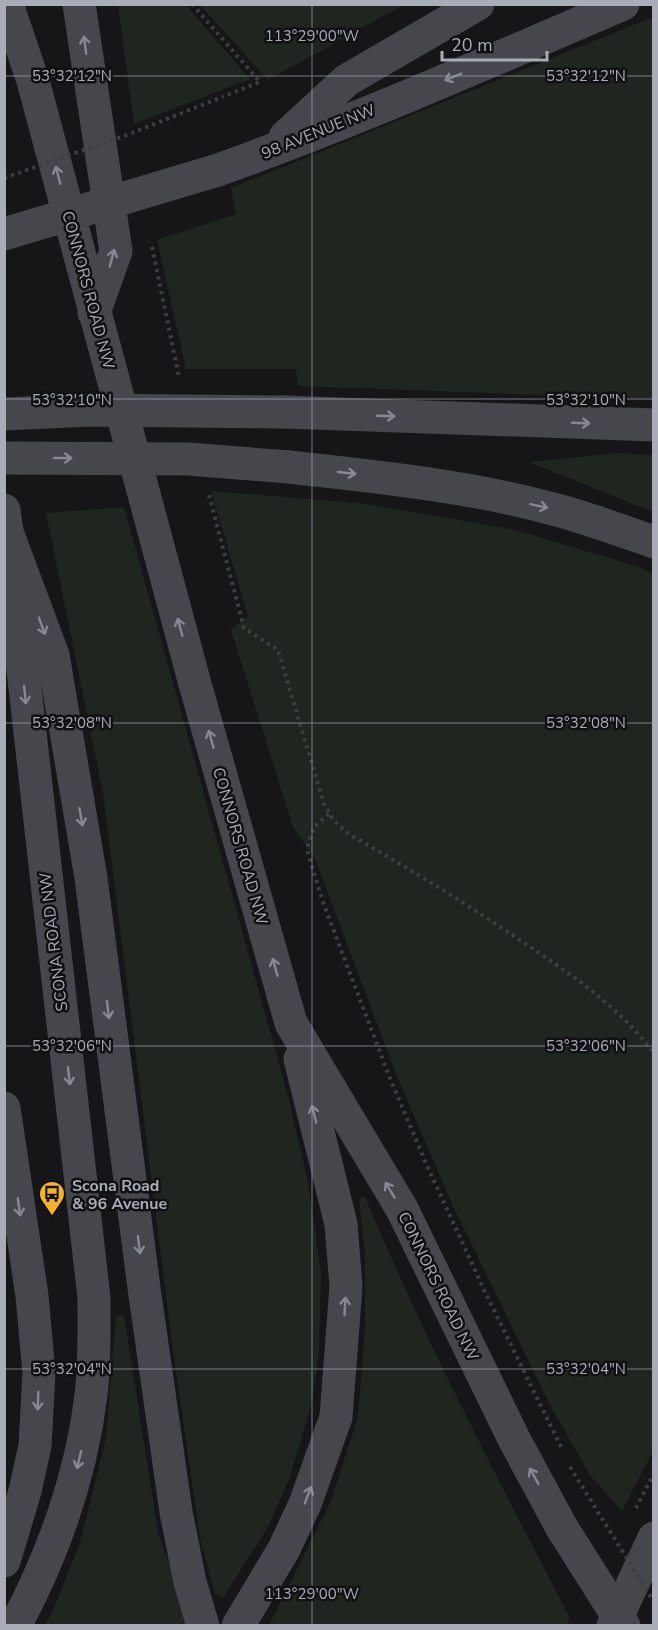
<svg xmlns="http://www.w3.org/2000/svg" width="658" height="1630" viewBox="0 0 658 1630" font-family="'Nunito Sans',sans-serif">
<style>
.green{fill:#1e261f}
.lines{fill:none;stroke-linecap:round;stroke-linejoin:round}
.path{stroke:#3d3f44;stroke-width:4;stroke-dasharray:3 4.5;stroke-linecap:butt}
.secondary{stroke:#45474d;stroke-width:33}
.path-bridge{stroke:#3d3f44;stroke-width:4;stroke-dasharray:3 4.5;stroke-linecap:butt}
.secondary-bridge{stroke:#45474d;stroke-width:33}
.oneway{stroke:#858993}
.ticks{fill:none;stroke:#a8adb8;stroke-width:1.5;stroke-opacity:0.45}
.labels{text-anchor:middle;stroke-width:5;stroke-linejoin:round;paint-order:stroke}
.street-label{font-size:16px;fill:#a8adb8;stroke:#111113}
.poi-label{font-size:16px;font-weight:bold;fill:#a8adb8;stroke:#111113;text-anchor:start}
.ticks-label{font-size:15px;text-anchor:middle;fill:#a8adb8;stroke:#111113;stroke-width:5;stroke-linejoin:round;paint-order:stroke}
</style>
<rect width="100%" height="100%" fill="#161618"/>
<path class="green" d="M 118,5 L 186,5 L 250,79 L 134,124 Z
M 200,5 L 403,5 L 268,80 Z
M 653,17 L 653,399 L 298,386 L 296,369 L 186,369 L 157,240 L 236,214 L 231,188 Z
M 619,453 L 653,455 L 653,512 L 529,462 Z
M 211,491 L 368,504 L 515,530 L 643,568 L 653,575 L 654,1449 L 622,1511 L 590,1475 L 550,1405 L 453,1206 L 398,1079 L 315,859 L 293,827 L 231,630 L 248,616 Z
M 124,507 L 288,1096 L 308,1182 L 321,1273 L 319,1353 L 312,1402 L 290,1477 L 269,1525 L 223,1598 L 215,1594 L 200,1538 L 172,1344 L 103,793 L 46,513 Z
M 365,1197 C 425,1341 498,1479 570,1618 L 567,1625 L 269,1625 L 331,1501 L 358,1417 L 365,1327 L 365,1254 L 359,1198 Z
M 124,1315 L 158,1532 L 190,1625 L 44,1626 L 52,1613 L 80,1543 L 106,1438 L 116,1316 Z"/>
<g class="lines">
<path class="path" d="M 192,4 L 260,82 L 222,97
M 152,247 L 179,377
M 209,495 L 244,628 L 278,650 L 324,804 L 334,821 L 350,835 C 407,867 463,902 517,938 C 566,971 618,1005 654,1053
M 329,814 L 315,826 L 308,844 L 308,854 L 324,905 L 389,1076 L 428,1168 L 486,1294 L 563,1451
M 636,1508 L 654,1473"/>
<path class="secondary" d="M 7,4 L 33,81 L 195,684 L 291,1023 L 402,1209 L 514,1439 L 562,1528
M 79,4 L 116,251 L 94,313
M 285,137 L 347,80 L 478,4
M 218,170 C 355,121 489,62 623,4
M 285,412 L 654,425
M 289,467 C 379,477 470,486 557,510 C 590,519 622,531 654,542
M 4,510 L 7,532 L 53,655 L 91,878 L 144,1288 L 176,1512 L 190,1582 L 203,1626
M 13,582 L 94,1298 C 94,1330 95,1363 91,1395 C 81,1477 54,1553 15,1626
M 4,1108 L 32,1296 L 39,1373 L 35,1446 L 25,1491 L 4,1561
M 238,1626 L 284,1549 L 305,1504 L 336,1417 L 346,1286 L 341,1224 L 300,1059
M 613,1626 L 654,1538"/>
<path class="path-bridge" d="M 4,178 L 127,135 L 222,97
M 570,1467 L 654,1602"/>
<path class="secondary-bridge" d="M 4,234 L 218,170
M 4,414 L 91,410 L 285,412
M 4,458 L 188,459 L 289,467
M 562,1528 L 624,1626"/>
</g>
<defs><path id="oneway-shaft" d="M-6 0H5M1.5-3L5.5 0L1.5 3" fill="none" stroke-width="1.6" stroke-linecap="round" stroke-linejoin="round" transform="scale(1.5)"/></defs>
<g class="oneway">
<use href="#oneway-shaft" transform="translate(85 45) rotate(-98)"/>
<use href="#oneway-shaft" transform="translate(453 77) rotate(158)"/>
<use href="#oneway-shaft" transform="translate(58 175) rotate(-105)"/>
<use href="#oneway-shaft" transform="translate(112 258) rotate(-75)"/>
<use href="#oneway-shaft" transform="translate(386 416) rotate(2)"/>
<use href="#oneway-shaft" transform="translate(581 423) rotate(2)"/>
<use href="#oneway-shaft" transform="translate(63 458)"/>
<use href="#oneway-shaft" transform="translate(347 473) rotate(6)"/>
<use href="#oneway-shaft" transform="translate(539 506) rotate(12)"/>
<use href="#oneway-shaft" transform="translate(42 626) rotate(70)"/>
<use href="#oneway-shaft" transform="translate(180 627) rotate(-105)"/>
<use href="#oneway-shaft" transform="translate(25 695) rotate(84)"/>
<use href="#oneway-shaft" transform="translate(211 739) rotate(-106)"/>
<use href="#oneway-shaft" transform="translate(81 817) rotate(80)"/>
<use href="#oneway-shaft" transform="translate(275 967) rotate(-106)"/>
<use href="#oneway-shaft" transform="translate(108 1010) rotate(83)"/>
<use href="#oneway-shaft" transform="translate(69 1076) rotate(83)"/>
<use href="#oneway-shaft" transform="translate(314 1114) rotate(-104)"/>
<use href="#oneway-shaft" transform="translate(390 1190) rotate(-121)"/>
<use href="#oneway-shaft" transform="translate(19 1207) rotate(82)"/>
<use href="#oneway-shaft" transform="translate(139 1245) rotate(83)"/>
<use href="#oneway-shaft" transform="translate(345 1306) rotate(-87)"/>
<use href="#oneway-shaft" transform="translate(38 1401) rotate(92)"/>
<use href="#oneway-shaft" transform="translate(79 1460) rotate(104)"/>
<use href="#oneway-shaft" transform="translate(534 1476) rotate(-119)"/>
<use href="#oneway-shaft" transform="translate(308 1495) rotate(-69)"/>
</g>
<path class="ticks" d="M 312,4 L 312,1626M 4,76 L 654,76M 4,399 L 654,399M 4,723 L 654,723M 4,1046 L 654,1046M 4,1369 L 654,1369"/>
<defs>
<symbol id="bus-pin" viewBox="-11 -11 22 30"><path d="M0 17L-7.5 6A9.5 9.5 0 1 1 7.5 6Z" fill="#f2b134" stroke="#111113"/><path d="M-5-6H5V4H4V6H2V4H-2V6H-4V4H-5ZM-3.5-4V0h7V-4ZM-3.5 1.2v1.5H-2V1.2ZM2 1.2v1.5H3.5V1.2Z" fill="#111"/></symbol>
</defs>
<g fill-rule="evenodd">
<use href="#bus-pin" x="37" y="1179" width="30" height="40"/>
</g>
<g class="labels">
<g class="street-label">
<text transform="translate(318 131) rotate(-22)" y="6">98 AVENUE NW</text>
<text transform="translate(89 290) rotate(75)" y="6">CONNORS ROAD NW</text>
<text transform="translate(241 846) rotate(74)" y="6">CONNORS ROAD NW</text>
<text transform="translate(53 942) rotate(-97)" y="6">SCONA ROAD NW</text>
<text transform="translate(439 1286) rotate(64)" y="6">CONNORS ROAD NW</text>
</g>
<g class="poi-label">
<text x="72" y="1191">Scona Road<tspan x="72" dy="18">&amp; 96 Avenue</tspan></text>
</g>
</g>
<g class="ticks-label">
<text x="312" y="41">113°29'00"W</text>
<text x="72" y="81">53°32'12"N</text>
<text x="586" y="81">53°32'12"N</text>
<text x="72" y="405">53°32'10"N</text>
<text x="586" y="405">53°32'10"N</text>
<text x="72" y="728">53°32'08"N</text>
<text x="586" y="728">53°32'08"N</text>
<text x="72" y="1051">53°32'06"N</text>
<text x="586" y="1051">53°32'06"N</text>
<text x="72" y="1374">53°32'04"N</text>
<text x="586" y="1374">53°32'04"N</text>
<text x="312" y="1599">113°29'00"W</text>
</g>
<rect width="658" height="1630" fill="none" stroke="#a8adb8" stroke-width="12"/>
<path d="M442 51v9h105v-9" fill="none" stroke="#a8adb8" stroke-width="3"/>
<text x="451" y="51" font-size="18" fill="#a8adb8" stroke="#111113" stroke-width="4.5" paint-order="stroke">20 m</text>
</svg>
